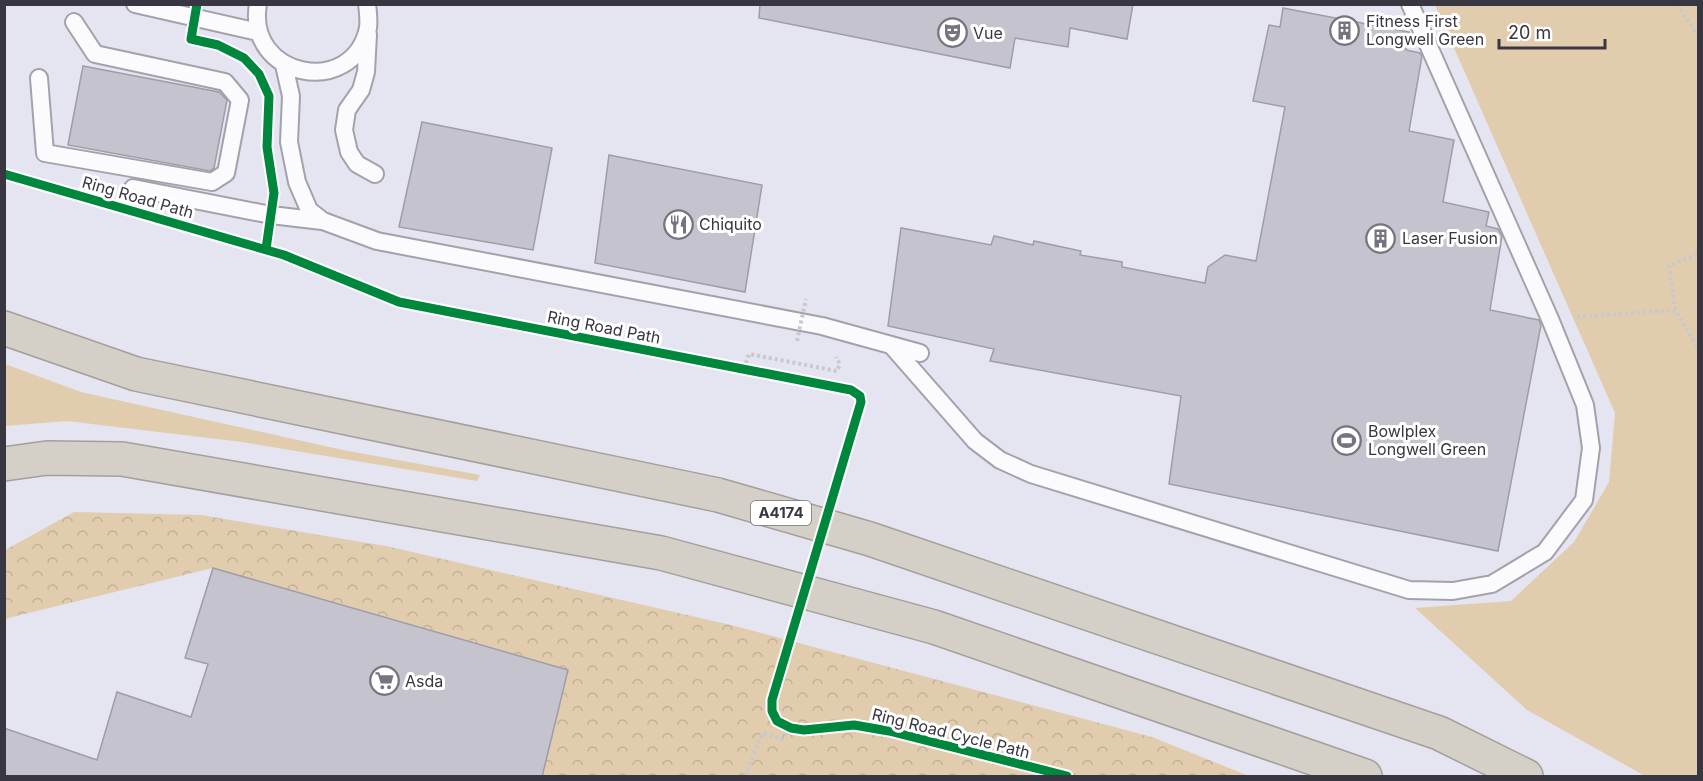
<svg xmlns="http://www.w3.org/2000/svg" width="1703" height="781" viewBox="0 0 1703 781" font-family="Inter,sans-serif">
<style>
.grass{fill:#e1cdae}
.forest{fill:url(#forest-crowns)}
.building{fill:#c5c4ce;stroke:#9e9da7;stroke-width:1.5}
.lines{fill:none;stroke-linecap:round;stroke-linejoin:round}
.lane-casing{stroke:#a3a2ac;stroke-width:20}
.highway-casing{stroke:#a59f9b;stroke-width:36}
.path{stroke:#c8c8cd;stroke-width:4;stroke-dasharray:3 3;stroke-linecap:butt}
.lane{stroke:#fbfbfd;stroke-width:16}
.highway{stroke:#d5d0c7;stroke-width:33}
.path-bridge{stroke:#c8c8cd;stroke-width:4;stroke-dasharray:3 3;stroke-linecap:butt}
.cycleway-casing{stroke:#fff;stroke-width:13}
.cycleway{stroke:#00873e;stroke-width:9}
.labels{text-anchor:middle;stroke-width:6;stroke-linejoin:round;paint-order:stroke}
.shield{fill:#fff;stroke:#74737a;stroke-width:1.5}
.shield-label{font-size:15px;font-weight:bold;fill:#383741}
.poi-label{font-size:16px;fill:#383741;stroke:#fff;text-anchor:start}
.street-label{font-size:16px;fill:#383741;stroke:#fff}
</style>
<defs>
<pattern id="forest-crowns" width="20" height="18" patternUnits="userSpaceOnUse" patternTransform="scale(1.5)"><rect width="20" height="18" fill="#e1cdae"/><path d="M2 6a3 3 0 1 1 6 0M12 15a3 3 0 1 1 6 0" fill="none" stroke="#c2b197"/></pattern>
</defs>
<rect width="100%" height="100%" fill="#e5e4f1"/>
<path class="grass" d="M 1435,5 L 1698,5 L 1698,776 L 1645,776 L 1527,710 L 1415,608 L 1511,601 L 1574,542 L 1609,482 L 1615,413 Z
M 5,364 L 81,392 L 343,450 L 480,475 L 477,481 L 242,442 L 67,421 L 5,426 Z"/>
<path class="forest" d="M 74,512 L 201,515 L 386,546 L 731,625 L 1152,737 L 1249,776 L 542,776 L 568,670 L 213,568 L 8,618 L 5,621 L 5,550 Z"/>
<path class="building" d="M 760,4 L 1133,4 L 1127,39 L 1070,28 L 1068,47 L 1015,38 L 1010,68 L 759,18 Z
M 1283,8 L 1409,32 L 1406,50 L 1420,53 L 1422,56 L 1409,131 L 1454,140 L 1443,202 L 1489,212 L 1486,226 L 1498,229 L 1502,236 L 1490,310 L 1539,320 L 1541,325 L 1498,551 L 1169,484 L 1181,396 L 990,361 L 994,349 L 888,326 L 901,228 L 991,245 L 994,236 L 1033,245 L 1034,241 L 1081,251 L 1080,255 L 1122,262 L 1122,267 L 1205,283 L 1208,267 L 1225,255 L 1256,261 L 1285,107 L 1253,101 L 1269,25 L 1280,27 Z
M 83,66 L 219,92 L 227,100 L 214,168 L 210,171 L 68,145 Z
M 422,122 L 552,148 L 533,250 L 399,227 Z
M 609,155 L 762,185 L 745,292 L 595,263 Z
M 213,568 L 568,670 L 542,777 L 4,777 L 4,728 L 97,760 L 117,692 L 191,717 L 208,664 L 185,658 Z"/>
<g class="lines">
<defs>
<path id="lane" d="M 135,4 L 258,32
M 258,4 C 245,78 353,99 368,28 C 369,21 368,12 367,4
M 368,34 L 366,72 L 361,90 L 347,110 L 344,130 L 349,152 L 357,164 L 375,174
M 284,65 L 291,96 L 289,142 L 297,182 L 309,210 L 323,221 L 377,241 L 822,326 L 891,345 L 975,441 L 1000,460 L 1031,474 L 1409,590 L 1453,591 L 1492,584 L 1545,552 L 1584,500 L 1591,448 L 1585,405 L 1550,319 L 1410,4
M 39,78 L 45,153 L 212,182 L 226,173 L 240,100 L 225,82 L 95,54 L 74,22
M 133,188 L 271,215 L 322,221
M 891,345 L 920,353"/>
<path id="highway" d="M 4,328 L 136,374 L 718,495 L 870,539 L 1439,733 L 1526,776
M 4,464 L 47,458 L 122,459 L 661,553 L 934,627 L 1365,776"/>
</defs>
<use href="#lane" class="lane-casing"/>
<use href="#highway" class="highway-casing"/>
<path class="path" d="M 1677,4 L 1698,36
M 1675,310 L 1669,266 L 1698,254
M 1577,317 L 1675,310 L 1698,348
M 744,369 L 749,354 L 837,371 L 840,364 L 836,357
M 745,776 L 762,733 L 782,739 L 787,726"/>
<use href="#lane" class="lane"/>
<use href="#highway" class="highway"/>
<path class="path-bridge" d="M 797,341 L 806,299"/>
<defs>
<path id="cycleway" d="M 197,4 L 191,39 L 218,45 L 244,58 L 259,74 L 269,96 L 267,147 L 274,193 L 266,249
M 4,174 L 284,255 L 399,302 L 851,390 L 860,396 L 861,402 L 772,700 L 772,711 L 777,721 L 791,728 L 804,730 L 854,725 L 889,731 L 1067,776"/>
</defs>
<use href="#cycleway" class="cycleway-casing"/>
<use href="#cycleway" class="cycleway"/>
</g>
<defs>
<symbol id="building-ring" viewBox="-11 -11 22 22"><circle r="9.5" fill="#fff" stroke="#75747f" stroke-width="1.5"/><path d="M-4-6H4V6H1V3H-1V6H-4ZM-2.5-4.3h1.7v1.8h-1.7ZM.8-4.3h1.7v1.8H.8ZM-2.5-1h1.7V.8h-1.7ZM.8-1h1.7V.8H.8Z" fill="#75747f"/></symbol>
<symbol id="theatre-ring" viewBox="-11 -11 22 22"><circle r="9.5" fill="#fff" stroke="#75747f" stroke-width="1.5"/><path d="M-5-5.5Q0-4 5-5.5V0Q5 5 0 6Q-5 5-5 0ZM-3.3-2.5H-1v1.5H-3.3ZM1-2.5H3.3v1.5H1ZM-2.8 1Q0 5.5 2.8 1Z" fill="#75747f"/></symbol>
<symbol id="restaurant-ring" viewBox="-11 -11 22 22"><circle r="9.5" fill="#fff" stroke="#75747f" stroke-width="1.5"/><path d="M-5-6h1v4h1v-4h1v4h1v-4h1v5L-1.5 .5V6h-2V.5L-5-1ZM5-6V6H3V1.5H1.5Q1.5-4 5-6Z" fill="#75747f"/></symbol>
<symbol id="stadium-ring" viewBox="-11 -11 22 22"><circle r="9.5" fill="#fff" stroke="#75747f" stroke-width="1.5"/><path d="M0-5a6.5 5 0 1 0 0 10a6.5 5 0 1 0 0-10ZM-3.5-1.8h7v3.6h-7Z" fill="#75747f"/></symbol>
<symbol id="supermarket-ring" viewBox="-11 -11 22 22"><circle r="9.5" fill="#fff" stroke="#75747f" stroke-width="1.5"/><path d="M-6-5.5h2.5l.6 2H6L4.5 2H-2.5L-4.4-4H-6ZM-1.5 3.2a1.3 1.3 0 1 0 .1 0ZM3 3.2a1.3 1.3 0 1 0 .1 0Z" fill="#75747f"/></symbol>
</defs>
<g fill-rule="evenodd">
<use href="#building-ring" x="1328" y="14" width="33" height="33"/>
<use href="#theatre-ring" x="936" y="16" width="33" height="33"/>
<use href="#restaurant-ring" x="662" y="208" width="33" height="33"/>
<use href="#building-ring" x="1364" y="222" width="33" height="33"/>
<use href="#stadium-ring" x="1330" y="424" width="33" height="33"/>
<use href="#supermarket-ring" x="368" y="664" width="33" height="33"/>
</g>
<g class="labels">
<rect class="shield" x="751" y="501" width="60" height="24" rx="4.5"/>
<g class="shield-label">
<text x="781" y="518">A4174</text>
</g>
<g class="poi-label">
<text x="1366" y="27">Fitness First<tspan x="1366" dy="18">Longwell Green</tspan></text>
<text x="973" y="39">Vue</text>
<text x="699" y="230">Chiquito</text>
<text x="1402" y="244">Laser Fusion</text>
<text x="1368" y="437">Bowlplex<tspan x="1368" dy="18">Longwell Green</tspan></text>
<text x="405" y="687">Asda</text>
</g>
<g class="street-label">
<text transform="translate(138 197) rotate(16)" y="6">Ring Road Path</text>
<text transform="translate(604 327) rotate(11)" y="6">Ring Road Path</text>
<text transform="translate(951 733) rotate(14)" y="6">Ring Road Cycle Path</text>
</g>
</g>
<rect width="1703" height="781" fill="none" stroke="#383741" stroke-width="12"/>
<path d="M1499 39v9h106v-9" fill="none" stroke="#383741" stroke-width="3"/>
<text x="1508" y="39" font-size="18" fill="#383741" stroke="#ffffff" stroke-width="4.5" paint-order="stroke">20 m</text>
</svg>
